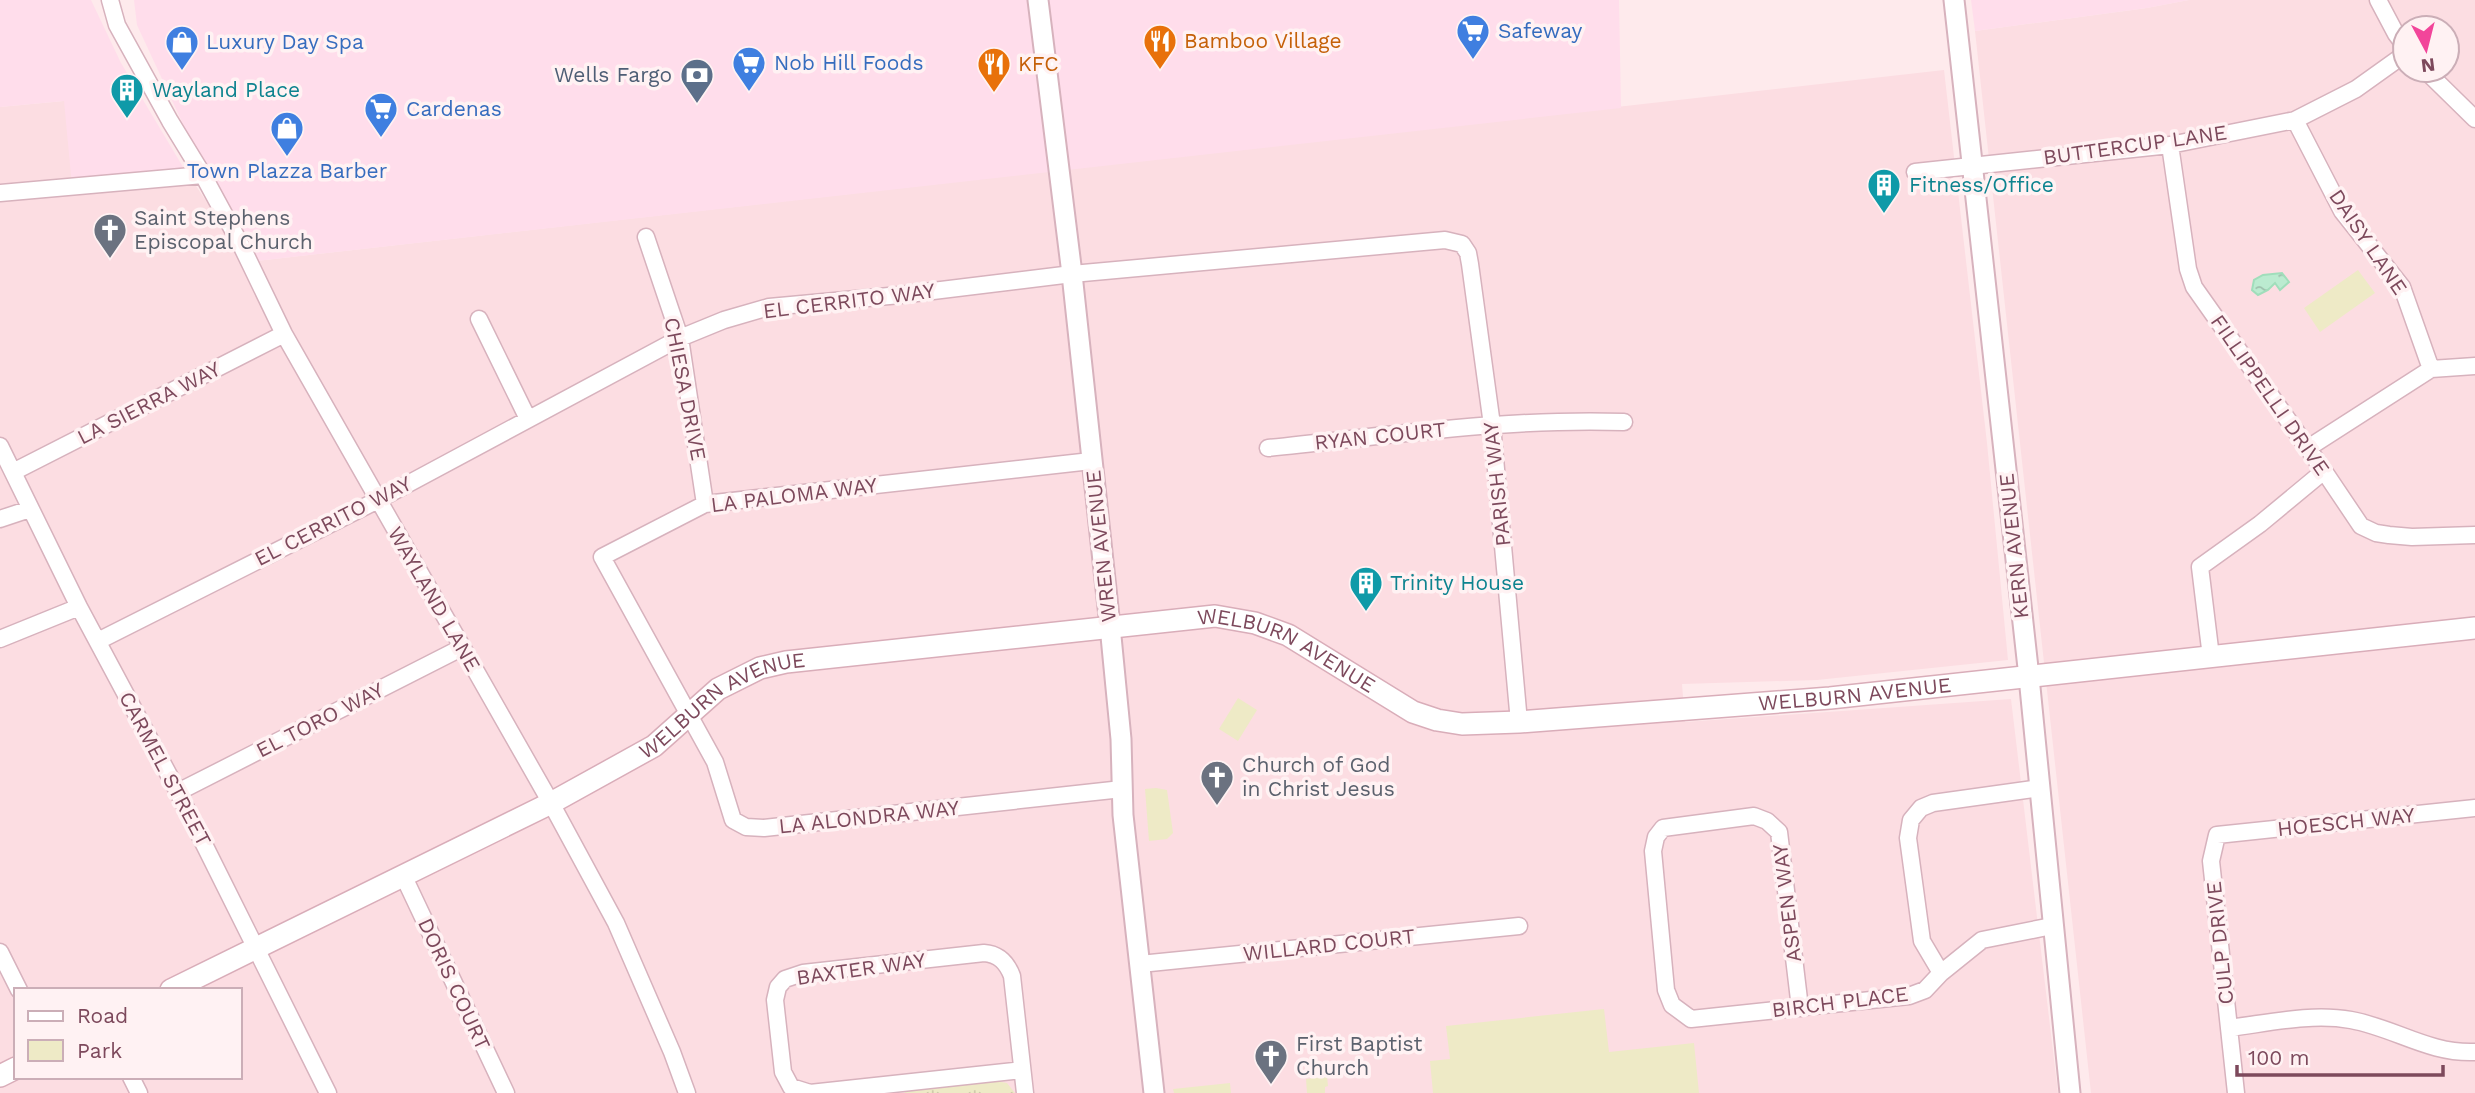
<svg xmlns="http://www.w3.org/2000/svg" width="2475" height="1093" viewBox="0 0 2475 1093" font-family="'Work Sans',sans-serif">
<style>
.residential{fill:#fcdde2;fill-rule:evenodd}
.commercial{fill:#ffddeb}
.green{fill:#eeeac6}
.park{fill:url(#park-tufts)}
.water{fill:url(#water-ripples);stroke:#a0debb;stroke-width:2}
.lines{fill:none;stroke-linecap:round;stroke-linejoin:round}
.minor-casing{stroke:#d7b2bd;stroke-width:19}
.tertiary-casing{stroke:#d7b2bd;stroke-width:23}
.secondary-casing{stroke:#d9adb9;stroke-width:24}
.minor{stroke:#fff;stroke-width:16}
.tertiary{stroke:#fff;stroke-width:19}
.secondary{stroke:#fff;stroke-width:21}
.labels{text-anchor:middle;stroke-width:7;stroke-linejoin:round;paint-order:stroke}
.shop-label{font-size:21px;fill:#366cbe;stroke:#fff2f3;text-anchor:start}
.food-label{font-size:21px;fill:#c56008;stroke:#fff2f3;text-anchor:start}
.service-label{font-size:21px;fill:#4e5e75;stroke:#fff2f3;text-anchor:end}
.culture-label{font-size:21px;fill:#0d838f;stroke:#fff2f3;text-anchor:start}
.street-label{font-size:21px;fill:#7d495c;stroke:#fff2f3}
.worship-label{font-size:21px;fill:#5b616d;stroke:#fff2f3;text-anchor:start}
</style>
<defs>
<pattern id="park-tufts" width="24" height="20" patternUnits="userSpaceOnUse" patternTransform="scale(1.75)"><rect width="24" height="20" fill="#eeeac6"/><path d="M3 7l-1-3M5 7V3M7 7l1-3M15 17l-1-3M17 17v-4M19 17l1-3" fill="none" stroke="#d0caac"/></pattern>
<pattern id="water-ripples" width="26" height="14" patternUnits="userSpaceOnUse" patternTransform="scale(1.75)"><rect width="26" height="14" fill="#bbebd0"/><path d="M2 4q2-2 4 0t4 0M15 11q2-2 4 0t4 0" fill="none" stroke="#9dc0ac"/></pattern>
</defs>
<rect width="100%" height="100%" fill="#feeaec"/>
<path class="residential" d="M 2189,0 L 2475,0 L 2475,1093 L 2091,1093 L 1975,31 L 2147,8 ZM 2405,28 L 2447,28 L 2447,70 L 2405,70 Z
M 1944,70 L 1987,443 L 2008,660 L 1817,680 L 1682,684 L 1685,722 L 2011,699 L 2058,1093 L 0,1093 L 0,107 L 64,101 L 192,180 L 247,262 ZM 16,990 L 240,990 L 240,1077 L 16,1077 Z"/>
<path class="commercial" d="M 0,0 L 91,0 L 121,63 L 186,172 L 72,186 L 64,101 L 0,107 Z
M 134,0 L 1619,0 L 1621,108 L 247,262 L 137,25 Z
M 1971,0 L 2189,0 L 2147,8 L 1975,31 Z"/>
<path class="green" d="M 2358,270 L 2375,293 L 2320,332 L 2304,308 Z
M 1238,698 L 1257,710 L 1238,741 L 1219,729 Z
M 1156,788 L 1167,790 L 1173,833 L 1167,839 L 1149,841 L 1145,789 Z
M 1604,1009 L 1609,1052 L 1694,1043 L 1699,1093 L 1433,1093 L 1430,1061 L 1450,1059 L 1446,1026 Z
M 1327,1076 L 1328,1086 L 1325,1087 L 1325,1093 L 1307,1093 L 1306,1079 Z
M 1230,1083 L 1231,1093 L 1174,1093 L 1173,1089 Z"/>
<path class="park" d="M 995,1081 L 1007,1083 L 1015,1093 L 905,1093 L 904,1091 Z"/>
<path class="water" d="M 2282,273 L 2289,282 L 2280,290 L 2275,283 L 2268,290 L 2258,295 L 2252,290 L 2254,280 L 2263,275 Z"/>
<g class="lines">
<defs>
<path id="minor" d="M 110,0 L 117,25 L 170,121 L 203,175 L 242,247 L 284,334 L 551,803 L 616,923 L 672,1052 L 687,1093
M 2378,0 L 2396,34 L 2405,46
M 2425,70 L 2475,119
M 2295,120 L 2342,211 L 2402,287 L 2431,369
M 2170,145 L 2188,269 L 2194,287 L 2324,471 L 2361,526 L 2376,533 L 2389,535 L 2412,537 L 2475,535
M 1915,172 L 2170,145 L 2295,120 L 2356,89 L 2405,54
M 0,193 L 203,175
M 646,237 L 680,338 L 705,504
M 479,319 L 528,419
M 0,446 L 79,607 L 178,792 L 328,1093
M 1268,448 C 1386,436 1505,418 1624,422
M 2308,448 L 2431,369 L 2475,366
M 1091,461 L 705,504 L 602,557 L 715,762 L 733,820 L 746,827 L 764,828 L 1122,789
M 13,472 L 284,334
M 0,519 L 30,509
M 0,639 L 79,607
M 98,641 L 378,500 L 680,338 L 724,320 L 769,307 L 900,295 L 1072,274 L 1445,240 L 1462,244 L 1468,253 L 1470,264 L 1492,425 L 1519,722
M 2211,657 L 2200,567 L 2260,524 L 2324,471
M 178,792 L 461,648
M 403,875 L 506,1093
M 0,952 L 19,990
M 1140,964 L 1519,926
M 1941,973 L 1922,941 L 1908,838 L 1911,820 L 1921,808 L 1933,803 L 2040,788
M 1800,1008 L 1779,832 L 1767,821 L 1754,816 L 1663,828 L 1656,837 L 1653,851 L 1666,990 L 1672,1005 L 1691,1019 L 1909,996 L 1925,990 L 1941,973 L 1982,940 L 2052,926
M 2229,1028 C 2269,1023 2311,1013 2351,1020 C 2395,1028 2429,1054 2475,1052
M 131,1077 L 139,1093
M 810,1093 L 791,1087 L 783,1072 L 775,1000 L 778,987 L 785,979 L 803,973 L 984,953 C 999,954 1007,963 1012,976 L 1025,1093
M 810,1093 L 1022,1070
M 2236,1093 L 2211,861 L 2217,835 L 2475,808"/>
<path id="tertiary" d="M 1038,0 L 1072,274 L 1110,626 L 1121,739 L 1123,815 L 1154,1093
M 1954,0 L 2029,677 L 2070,1093"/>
<g id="secondary">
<path id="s1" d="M 171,990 L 551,803 L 654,746 L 718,689 L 760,668 L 786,662 L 1215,616 L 1255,623 L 1288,635 L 1413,712 L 1437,720 L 1462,724 L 1519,722 L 1830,698 L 2475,628"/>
<path d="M 0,1076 L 16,1068"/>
</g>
</defs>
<use href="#minor" class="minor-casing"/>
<use href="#tertiary" class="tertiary-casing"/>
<use href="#secondary" class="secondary-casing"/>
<use href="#minor" class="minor"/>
<use href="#tertiary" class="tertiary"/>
<use href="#secondary" class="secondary"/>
</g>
<defs>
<symbol id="supermarket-pin" viewBox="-11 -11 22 30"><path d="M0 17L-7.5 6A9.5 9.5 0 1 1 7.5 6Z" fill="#3f7fe0" stroke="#fff2f3"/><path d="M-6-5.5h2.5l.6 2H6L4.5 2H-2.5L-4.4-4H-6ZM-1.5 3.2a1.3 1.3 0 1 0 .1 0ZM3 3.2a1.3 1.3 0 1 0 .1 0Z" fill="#fff"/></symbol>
<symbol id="restaurant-pin" viewBox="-11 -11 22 30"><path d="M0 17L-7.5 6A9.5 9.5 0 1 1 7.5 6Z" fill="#e8710a" stroke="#fff2f3"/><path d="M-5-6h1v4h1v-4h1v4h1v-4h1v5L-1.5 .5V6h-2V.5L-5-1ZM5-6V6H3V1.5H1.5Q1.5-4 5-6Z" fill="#fff"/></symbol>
<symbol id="shop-pin" viewBox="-11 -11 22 30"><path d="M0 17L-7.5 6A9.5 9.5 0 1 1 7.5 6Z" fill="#3f7fe0" stroke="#fff2f3"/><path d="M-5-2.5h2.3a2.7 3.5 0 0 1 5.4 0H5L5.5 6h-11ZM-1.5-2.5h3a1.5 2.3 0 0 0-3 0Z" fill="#fff"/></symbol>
<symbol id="bank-pin" viewBox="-11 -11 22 30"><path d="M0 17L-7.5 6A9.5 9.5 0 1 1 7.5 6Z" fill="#5c6f8a" stroke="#fff2f3"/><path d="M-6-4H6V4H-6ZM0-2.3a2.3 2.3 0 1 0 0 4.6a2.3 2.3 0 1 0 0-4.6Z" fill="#fff"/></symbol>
<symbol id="building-pin" viewBox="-11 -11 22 30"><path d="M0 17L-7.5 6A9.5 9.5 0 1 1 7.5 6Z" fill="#0f9aa8" stroke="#fff2f3"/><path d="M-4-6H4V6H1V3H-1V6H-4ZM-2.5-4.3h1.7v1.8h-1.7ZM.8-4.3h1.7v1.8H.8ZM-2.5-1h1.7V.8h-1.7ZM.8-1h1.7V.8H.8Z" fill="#fff"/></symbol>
<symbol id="church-pin" viewBox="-11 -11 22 30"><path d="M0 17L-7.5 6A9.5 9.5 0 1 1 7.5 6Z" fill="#6b7280" stroke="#fff2f3"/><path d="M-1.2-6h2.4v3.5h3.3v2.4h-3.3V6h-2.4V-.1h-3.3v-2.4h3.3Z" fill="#fff"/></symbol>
</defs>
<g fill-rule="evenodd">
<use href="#supermarket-pin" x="1454" y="12" width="38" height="52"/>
<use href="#restaurant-pin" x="1141" y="22" width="38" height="52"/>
<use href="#shop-pin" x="163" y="23" width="38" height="52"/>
<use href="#supermarket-pin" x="730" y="44" width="38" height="52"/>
<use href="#restaurant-pin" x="975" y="45" width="38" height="52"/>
<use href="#bank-pin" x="678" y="56" width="38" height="52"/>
<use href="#building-pin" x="108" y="71" width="38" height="52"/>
<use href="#supermarket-pin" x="362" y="90" width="38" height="52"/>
<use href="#shop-pin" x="268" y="109" width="38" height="52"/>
<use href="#building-pin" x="1865" y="166" width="38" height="52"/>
<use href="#church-pin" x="91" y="211" width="38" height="52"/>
<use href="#building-pin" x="1347" y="564" width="38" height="52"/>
<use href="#church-pin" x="1198" y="758" width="38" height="52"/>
<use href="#church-pin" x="1252" y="1037" width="38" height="52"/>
</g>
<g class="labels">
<g class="shop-label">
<text x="1498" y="38">Safeway</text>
<text x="206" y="49">Luxury Day Spa</text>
<text x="774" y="70">Nob Hill Foods</text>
<text x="406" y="116">Cardenas</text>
<text x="287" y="178" text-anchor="middle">Town Plazza Barber</text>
</g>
<g class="food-label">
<text x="1184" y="48">Bamboo Village</text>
<text x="1018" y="71">KFC</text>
</g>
<g class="service-label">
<text x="672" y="82">Wells Fargo</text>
</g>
<g class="culture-label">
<text x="152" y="97">Wayland Place</text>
<text x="1909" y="192">Fitness/Office</text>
<text x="1390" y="590">Trinity House</text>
</g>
<g class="street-label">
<text transform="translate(2135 145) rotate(-8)" y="7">BUTTERCUP LANE</text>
<text transform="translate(2368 242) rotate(56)" y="7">DAISY LANE</text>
<text transform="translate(849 301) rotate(-7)" y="7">EL CERRITO WAY</text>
<text transform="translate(685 389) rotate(79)" y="7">CHIESA DRIVE</text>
<text transform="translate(2270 395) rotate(55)" y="7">FILLIPPELLI DRIVE</text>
<text transform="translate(149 403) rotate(-27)" y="7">LA SIERRA WAY</text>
<text transform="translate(1380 436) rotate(-6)" y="7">RYAN COURT</text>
<text transform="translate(1497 484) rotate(-96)" y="7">PARISH WAY</text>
<text transform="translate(794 495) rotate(-7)" y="7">LA PALOMA WAY</text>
<text transform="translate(333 521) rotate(-27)" y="7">EL CERRITO WAY</text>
<text transform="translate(1101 546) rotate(-96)" y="7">WREN AVENUE</text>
<text transform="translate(2014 546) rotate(-96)" y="7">KERN AVENUE</text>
<text transform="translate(434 599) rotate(60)" y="7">WAYLAND LANE</text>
<text dy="7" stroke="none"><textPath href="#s1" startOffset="1211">WELBURN AVENUE</textPath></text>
<text dy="7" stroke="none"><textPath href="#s1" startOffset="1799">WELBURN AVENUE</textPath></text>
<text dy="7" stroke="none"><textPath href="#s1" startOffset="623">WELBURN AVENUE</textPath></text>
<text transform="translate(320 720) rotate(-27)" y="7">EL TORO WAY</text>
<text transform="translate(165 769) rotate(62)" y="7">CARMEL STREET</text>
<text transform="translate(869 817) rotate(-6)" y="7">LA ALONDRA WAY</text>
<text transform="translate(2346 822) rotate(-6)" y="7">HOESCH WAY</text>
<text transform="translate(1787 903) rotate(-97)" y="7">ASPEN WAY</text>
<text transform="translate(2220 943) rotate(-96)" y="7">CULP DRIVE</text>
<text transform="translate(1329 945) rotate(-6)" y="7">WILLARD COURT</text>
<text transform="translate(861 969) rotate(-8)" y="7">BAXTER WAY</text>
<text transform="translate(454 984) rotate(65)" y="7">DORIS COURT</text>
<text transform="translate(1840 1002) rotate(-7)" y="7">BIRCH PLACE</text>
</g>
<g class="worship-label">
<text x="134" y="225">Saint Stephens<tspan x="134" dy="24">Episcopal Church</tspan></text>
<text x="1242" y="772">Church of God<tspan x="1242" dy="24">in Christ Jesus</tspan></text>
<text x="1296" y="1051">First Baptist<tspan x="1296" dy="24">Church</tspan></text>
</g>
</g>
<rect x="14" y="988" width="228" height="91" fill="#fff2f3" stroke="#cbaeb7" stroke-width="2"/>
<rect x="28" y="1011" width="35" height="10" fill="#ffffff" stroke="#cbaeb7" stroke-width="2"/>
<text x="77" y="1023" font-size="21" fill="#7d495c">Road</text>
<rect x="28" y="1040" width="35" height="21" fill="#eeeac6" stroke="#cbaeb7" stroke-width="2"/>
<text x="77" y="1058" font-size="21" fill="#7d495c">Park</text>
<g transform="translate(2426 49) rotate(173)"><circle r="33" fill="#fff2f3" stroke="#cbaeb7" stroke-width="2"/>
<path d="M0-5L12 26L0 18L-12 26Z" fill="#f2459a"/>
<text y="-10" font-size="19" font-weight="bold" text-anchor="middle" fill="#7d495c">N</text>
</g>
<path d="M2237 1065v10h206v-10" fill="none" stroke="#7d495c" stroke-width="3.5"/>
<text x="2248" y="1065" font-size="21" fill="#7d495c" stroke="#fff2f3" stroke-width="5" paint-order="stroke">100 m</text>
</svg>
